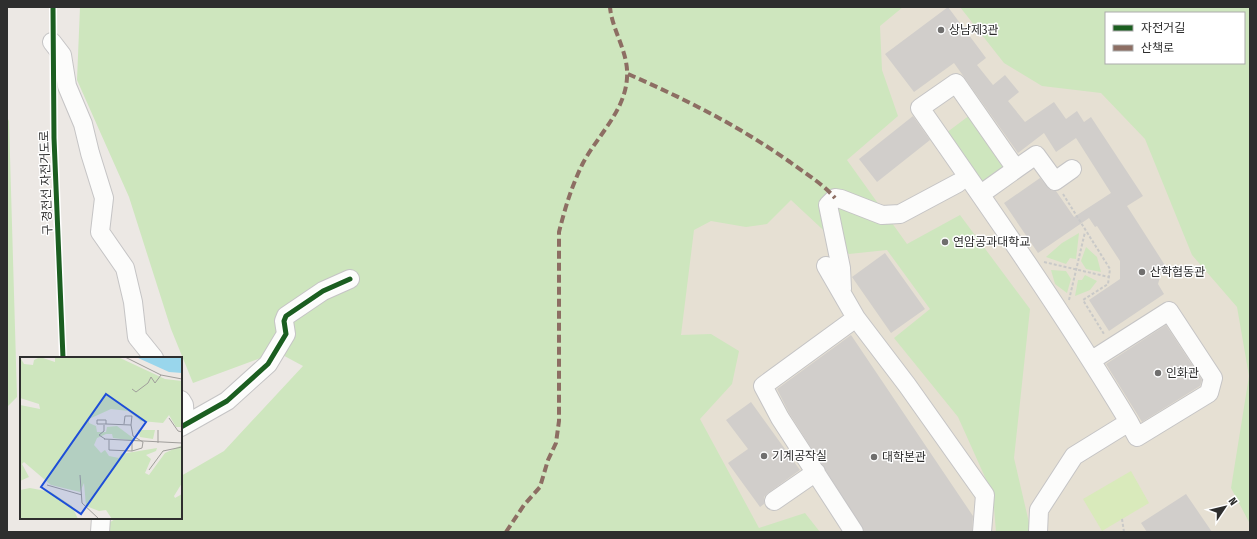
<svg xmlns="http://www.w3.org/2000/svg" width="1257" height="539" viewBox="0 0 1257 539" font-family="'Fira Sans Condensed','Noto Sans KR',sans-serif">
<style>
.education{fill:#e6e0d3}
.green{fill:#cee6be;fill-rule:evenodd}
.pitch{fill:#d9eabb}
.building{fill:#d1cecb}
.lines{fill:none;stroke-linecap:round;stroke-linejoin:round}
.minor-casing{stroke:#c5c4c5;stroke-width:20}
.path{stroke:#c9c9c8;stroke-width:2;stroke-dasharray:3 2;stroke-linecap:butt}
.minor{stroke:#fcfcfb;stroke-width:18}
.quiet{stroke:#8d6e63;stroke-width:4;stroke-dasharray:8 4;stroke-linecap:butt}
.cycleway-casing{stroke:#fff;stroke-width:8}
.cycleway{stroke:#1b5e20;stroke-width:5}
.poi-dot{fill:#706f6e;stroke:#fff;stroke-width:1.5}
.labels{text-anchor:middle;stroke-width:3;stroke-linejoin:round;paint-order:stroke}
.poi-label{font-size:12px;fill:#2e2e2e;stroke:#fff;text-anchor:start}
.street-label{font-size:12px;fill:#2e2e2e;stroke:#fff}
.inset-road{fill:none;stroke:#a09e9b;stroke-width:1}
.view{fill:#1d4ed8;fill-opacity:0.15;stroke:#1d4ed8;stroke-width:2}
.inset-edge{fill:none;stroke:#2e2e2e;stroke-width:2}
</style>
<rect width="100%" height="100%" fill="#ece8e4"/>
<path class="education" d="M 849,7 L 991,7 L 1150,100 L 1250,322 L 1250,532 L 760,532 L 668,435 L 680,162 Z"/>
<path class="green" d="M 80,7 L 903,7 L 880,26 L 882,70 L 898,116 L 847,160 L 907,244 L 960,215 L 1030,309 L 1014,458 L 1030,527 L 1029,532 L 996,532 L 993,495 L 958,417 L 894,338 L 930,309 L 887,250 L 849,254 L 791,200 L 767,224 L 746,227 L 711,221 L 694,230 L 681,335 L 711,334 L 739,351 L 732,384 L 700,419 L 759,528 L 805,513 L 820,532 L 109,532 L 107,524 L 117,518 L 181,518 L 181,476 L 224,451 L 303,366 L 277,352 L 193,383 L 171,329 L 129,197 L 77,80 Z
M 960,7 L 1250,7 L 1250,524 L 1231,488 L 1249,376 L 1237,307 L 1192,255 L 1145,139 L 1101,93 L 1042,86 L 1004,63 ZM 1106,13 L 1244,13 L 1244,63 L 1106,63 Z
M 970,115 L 1008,167 L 984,184 L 946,133 Z
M 7,117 L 9,121 L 17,397 L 7,407 Z
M 1079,233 L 1076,259 L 1070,258 L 1066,264 L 1046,257 L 1062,243 Z
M 1086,247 L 1097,257 L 1101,272 L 1086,269 L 1081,261 Z
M 1051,270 L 1066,271 L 1071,279 L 1067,293 L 1055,284 Z
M 1085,275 L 1097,281 L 1090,290 L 1075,296 L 1078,280 L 1082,280 Z"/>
<path class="pitch" d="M 1131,471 L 1149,503 L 1102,531 L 1083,499 Z"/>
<path class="building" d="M 948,7 L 986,58 L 977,65 L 993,85 L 1005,75 L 1019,92 L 1008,101 L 1025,122 L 1054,102 L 1066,119 L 1077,111 L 1084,122 L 1091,117 L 1143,196 L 1127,206 L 1168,270 L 1161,274 L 1158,284 L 1164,294 L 1109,331 L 1089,300 L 1120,279 L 1120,261 L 1097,226 L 1095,227 L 1089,218 L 1038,253 L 1004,203 L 1040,178 L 1050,190 L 1056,191 L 1074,217 L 1111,193 L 1076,138 L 1056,152 L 1044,133 L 1018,153 L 954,63 L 914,92 L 885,54 Z
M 913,116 L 930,140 L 877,182 L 859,159 Z
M 885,253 L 925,309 L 891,333 L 852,277 Z
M 1166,325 L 1202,380 L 1200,386 L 1142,422 L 1106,364 Z
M 851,335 L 973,516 L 972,532 L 865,532 L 789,413 L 777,389 Z
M 751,402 L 800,470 L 768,493 L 764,497 L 764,504 L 760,507 L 728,463 L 748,449 L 726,420 Z
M 1186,494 L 1212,532 L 1147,532 L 1141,523 Z"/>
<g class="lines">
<defs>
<path id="minor" d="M 52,42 L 62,55 L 67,86 L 83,124 L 90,153 L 104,198 L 100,232 L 125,268 L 133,302 L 137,337 L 154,358
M 1016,169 L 1036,155 L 1055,181 L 1072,169
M 981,194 L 1016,169 L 956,83 L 920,108 C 992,211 1064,314 1129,422 L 1074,456 L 1039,510 L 1038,532
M 826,266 L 856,318 L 907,385 L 985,495 L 982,532
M 842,289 L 841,268 L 828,205 L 835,198 L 841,199 L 882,215 L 900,214 L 958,183
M 1092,360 L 1169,311 L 1213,378 L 1209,393 L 1137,437 L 1129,422
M 181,400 L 184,405 L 185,424
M 181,427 L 227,401 L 268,364 L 286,334 L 284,321 L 286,316 L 323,291 L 350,279
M 774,501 L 816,472
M 100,532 L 101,518
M 854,532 L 780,418 L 763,386 L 856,318"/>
</defs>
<use href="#minor" class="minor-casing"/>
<path class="path" d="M 1063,194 L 1110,269 L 1108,284 L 1083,300 L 1104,334
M 1044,262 L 1109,277
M 1069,300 L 1085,232
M 1122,519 L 1124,532"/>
<use href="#minor" class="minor"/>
<path class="quiet" d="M 628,74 C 685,99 739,126 790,162 C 806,174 822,183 835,198
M 506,532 L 524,505 L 540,487 L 548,460 L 556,443 L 559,421 L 559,232 C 565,208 572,185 583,163 C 598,135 625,111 627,78 C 629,52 612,31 610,7"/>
<defs>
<path id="cycleway" d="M 53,7 L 54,138 L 63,358
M 181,427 L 227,401 L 268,364 L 286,334 L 284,321 L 286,316 L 323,291 L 350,279"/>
</defs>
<use href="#cycleway" class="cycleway-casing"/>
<use href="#cycleway" class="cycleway"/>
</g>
<g class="poi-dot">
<circle cx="941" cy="30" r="4"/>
<circle cx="945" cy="242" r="4"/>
<circle cx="1142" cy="272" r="4"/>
<circle cx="1158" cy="373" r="4"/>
<circle cx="764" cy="456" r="4"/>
<circle cx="874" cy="457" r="4"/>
</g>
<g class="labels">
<g class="poi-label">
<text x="949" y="34">상남제3관</text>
<text x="953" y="246">연암공과대학교</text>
<text x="1150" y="276">산학협동관</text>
<text x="1166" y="377">인화관</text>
<text x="772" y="460">기계공작실</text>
<text x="882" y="461">대학본관</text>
</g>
<g class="street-label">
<text transform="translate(46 183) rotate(-92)" y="4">구 경전선 자전거도로</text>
</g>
</g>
<g transform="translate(20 357)">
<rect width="162" height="162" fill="#ece8e4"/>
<path d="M 0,0 L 4,7 L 13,8 L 14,3 L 20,0 L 35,5 L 35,0 L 98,0 L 145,22 L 162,24 L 162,70 L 156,70 L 149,58 L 143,66 L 121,64 L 108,54 L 91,52 L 69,62 L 69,66 L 76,69 L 77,75 L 86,75 L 87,70 L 97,69 L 117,84 L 93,81 L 92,77 L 86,77 L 77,81 L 74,88 L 81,96 L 85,93 L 89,99 L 99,101 L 101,97 L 137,91 L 136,94 L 126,98 L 131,102 L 125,116 L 129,118 L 145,96 L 162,88 L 162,126 L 154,139 L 155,141 L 162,137 L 162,162 L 92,162 L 86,153 L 79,154 L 66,149 L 64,126 L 60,135 L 31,128 L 4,105 L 2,107 L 9,120 L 0,124 L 0,48 L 20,52 L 19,47 L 0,41 ZM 118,73 L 135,73 L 133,82 L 120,80 ZM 10,131 L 31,135 L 52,149 L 58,162 L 0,162 L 0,133 Z" fill="#cee6be"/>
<path d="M 116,0 L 162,0 L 162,16 L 149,15 Z" fill="#99d6ec"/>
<path class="inset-road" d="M 105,0 L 141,18 L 162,22M 112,32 L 116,35 L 128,26 L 131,20 L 135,26 L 141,18M 149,61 L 158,74 L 162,75M 86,67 L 77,67 L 77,63 L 86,63 L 86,67 L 111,68 L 113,79 L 123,85 L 122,91 L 112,94 L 112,85M 104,67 L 105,59 L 112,59 L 111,68M 84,68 L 84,74 L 79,78 L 85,82M 138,73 L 138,86M 84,82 L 162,86M 89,83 L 89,93 L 112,94M 129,113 L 143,94 L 162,90M 60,118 L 62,146 L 79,162M 27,128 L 62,138"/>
<path class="view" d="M 86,37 L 126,65 L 61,157 L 21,130 Z"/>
<rect width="162" height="162" class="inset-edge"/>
</g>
<rect width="1257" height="539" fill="none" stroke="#2e2e2e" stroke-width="16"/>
<rect x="1105" y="12" width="140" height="52" fill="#ffffff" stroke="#ababab"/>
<rect x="1113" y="25" width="20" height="6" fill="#1b5e20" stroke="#ababab"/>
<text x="1141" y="32" font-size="12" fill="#2e2e2e">자전거길</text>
<rect x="1113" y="45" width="20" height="6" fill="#8d6e63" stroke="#ababab"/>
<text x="1141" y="52" font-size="12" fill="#2e2e2e">산책로</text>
<g transform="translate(1225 507) rotate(55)" stroke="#ffffff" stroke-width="3" paint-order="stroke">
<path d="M0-3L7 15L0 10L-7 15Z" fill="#2e2e2e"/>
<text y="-6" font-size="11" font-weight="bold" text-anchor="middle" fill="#2e2e2e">N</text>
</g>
</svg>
